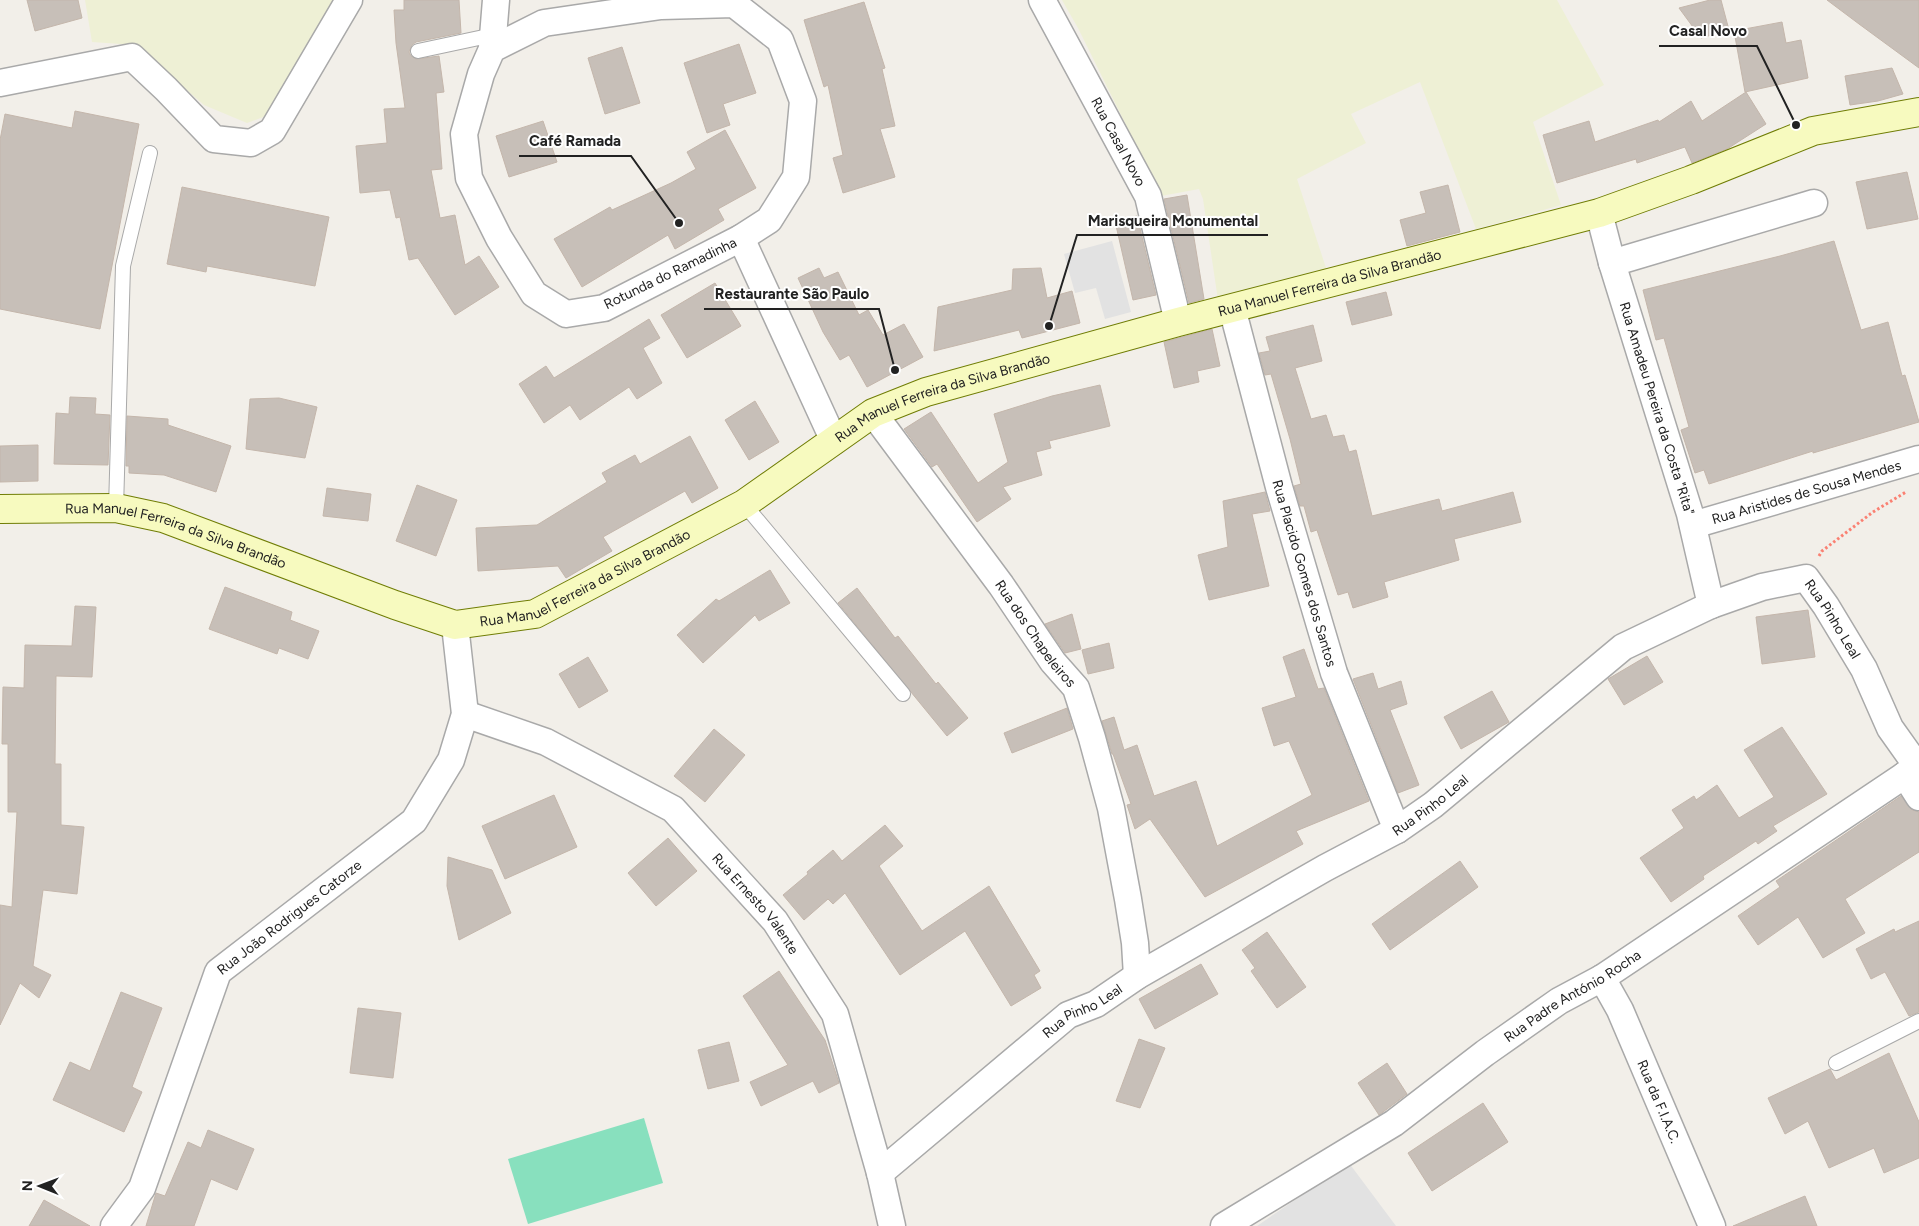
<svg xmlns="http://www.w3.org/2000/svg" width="1919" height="1226" viewBox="0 0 1919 1226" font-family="Figtree,sans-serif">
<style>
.farmland{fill:#eef0d5}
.pitch{fill:#88e0be}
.parking{fill:#e2e2e2}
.building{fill:#c7bfb8;stroke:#c4b6ab}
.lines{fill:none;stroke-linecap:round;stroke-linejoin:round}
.service-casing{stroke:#a9a9a9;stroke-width:16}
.minor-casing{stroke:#a9a9a9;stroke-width:29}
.secondary-casing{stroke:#707d05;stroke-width:30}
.path{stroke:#fa8072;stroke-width:3;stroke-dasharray:2.5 2.5;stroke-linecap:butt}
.service{stroke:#fff;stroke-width:14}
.minor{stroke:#fff;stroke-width:26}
.secondary{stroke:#f7fabf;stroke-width:28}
.labels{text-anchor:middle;stroke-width:4;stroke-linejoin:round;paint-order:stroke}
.street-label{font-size:14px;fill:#222;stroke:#fff}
.leader{fill:none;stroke:#222;stroke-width:2}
.callout-dot{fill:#222;stroke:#fff;stroke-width:2}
.callout-label{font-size:15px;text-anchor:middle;font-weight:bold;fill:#222;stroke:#fff;stroke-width:4;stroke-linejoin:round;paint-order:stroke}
</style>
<rect width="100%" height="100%" fill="#f2efe9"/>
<path class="farmland" d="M 85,0 L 340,0 L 266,116 L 247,123 L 204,105 L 135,45 L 92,42 Z
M 1062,0 L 1557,0 L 1604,85 L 1533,122 L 1561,205 L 1476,229 L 1420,82 L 1351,114 L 1366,143 L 1297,179 L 1327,271 L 1218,300 L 1203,199 L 1199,189 L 1161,196 L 1078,28 Z"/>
<path class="pitch" d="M 644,1118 L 663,1183 L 528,1224 L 508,1159 Z"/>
<path class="parking" d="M 1112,241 L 1131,312 L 1105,319 L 1096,288 L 1075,293 L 1064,254 Z
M 1349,1163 L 1396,1226 L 1257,1226 Z"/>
<path class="building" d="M 27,0 L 78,0 L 82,18 L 35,31 Z
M 404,0 L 459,0 L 461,33 L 416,42 L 412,45 L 409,52 L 411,56 L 416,59 L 439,56 L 444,92 L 436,93 L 442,169 L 431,170 L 440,218 L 455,215 L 465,265 L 479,256 L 499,287 L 455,315 L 418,258 L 409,260 L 400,217 L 396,218 L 390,190 L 360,193 L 356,146 L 387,143 L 384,109 L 405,108 L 396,43 L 394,10 L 404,10 Z
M 1710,0 L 1721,0 L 1729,30 L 1701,38 L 1679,8 Z
M 1827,0 L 1919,0 L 1919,68 L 1859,24 Z
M 864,2 L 885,68 L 882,69 L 895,126 L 880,129 L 895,177 L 843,193 L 833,158 L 843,155 L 828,85 L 824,87 L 804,20 Z
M 1782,22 L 1786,43 L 1801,40 L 1808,78 L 1745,92 L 1734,31 Z
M 739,44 L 756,93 L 723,104 L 730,125 L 707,133 L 684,63 Z
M 622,47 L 640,103 L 605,114 L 588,58 Z
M 1892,68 L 1903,94 L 1878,101 L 1850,105 L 1845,76 Z
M 1746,92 L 1766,124 L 1727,149 L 1692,163 L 1685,147 L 1637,163 L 1636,159 L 1557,183 L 1543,135 L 1589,121 L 1595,142 L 1658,120 L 1659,122 L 1691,101 L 1702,121 Z
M 75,111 L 139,124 L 100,329 L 0,309 L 0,140 L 5,114 L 72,128 Z
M 543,121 L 557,162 L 509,177 L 496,136 Z
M 725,130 L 756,188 L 718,209 L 724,220 L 675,249 L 668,235 L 582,287 L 554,239 L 610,207 L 612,210 L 671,183 L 696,169 L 687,152 Z
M 1907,172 L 1918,219 L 1867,229 L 1856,182 Z
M 1448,185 L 1460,232 L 1407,246 L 1400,220 L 1426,213 L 1420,192 Z
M 182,187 L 329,217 L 315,286 L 207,266 L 206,272 L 167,264 Z
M 1187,195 L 1204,299 L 1189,303 L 1164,199 Z
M 1137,216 L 1156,295 L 1133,300 L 1115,221 Z
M 1834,241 L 1861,330 L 1888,322 L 1902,376 L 1905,375 L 1919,422 L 1813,453 L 1813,451 L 1709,484 L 1704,470 L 1695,473 L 1681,430 L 1689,427 L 1664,338 L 1656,340 L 1643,290 L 1780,256 Z
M 819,268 L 824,278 L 838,272 L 859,315 L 868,310 L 883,335 L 904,324 L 923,357 L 867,387 L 849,355 L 840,360 L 823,332 L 798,278 Z
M 1041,268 L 1047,298 L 1072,291 L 1080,323 L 1022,338 L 1019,330 L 934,351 L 938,307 L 1012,290 L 1013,269 Z
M 715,283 L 741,326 L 687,358 L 661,315 Z
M 1386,292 L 1392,315 L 1352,325 L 1346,302 Z
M 649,319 L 660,338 L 643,348 L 662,383 L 637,399 L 629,387 L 580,420 L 570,405 L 544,423 L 519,384 L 546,366 L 554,378 Z
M 1313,325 L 1322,361 L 1295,368 L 1311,419 L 1326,415 L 1333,437 L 1344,435 L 1349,452 L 1356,450 L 1372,516 L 1439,499 L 1442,511 L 1513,492 L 1521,522 L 1454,539 L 1459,560 L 1384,582 L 1388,597 L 1353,608 L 1348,592 L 1338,595 L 1317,530 L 1311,532 L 1304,506 L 1300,506 L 1294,486 L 1301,484 L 1290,439 L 1271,374 L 1265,375 L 1259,353 L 1270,351 L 1266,337 Z
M 1212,329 L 1220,366 L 1197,371 L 1199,382 L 1174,388 L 1164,342 Z
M 1100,385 L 1110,426 L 1049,441 L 1051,448 L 1036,452 L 1042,475 L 1003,487 L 1011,499 L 977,522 L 937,464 L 932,467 L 904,429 L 931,412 L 978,483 L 1008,462 L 994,414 L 1052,396 Z
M 70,397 L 96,398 L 95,414 L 110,415 L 108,465 L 54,464 L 56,413 L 69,414 Z
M 279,398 L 317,407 L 305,458 L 246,449 L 250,399 Z
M 755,401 L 779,442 L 749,460 L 725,420 Z
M 127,416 L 168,419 L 168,425 L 231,446 L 216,492 L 164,475 L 129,473 L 129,466 L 126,466 Z
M 690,436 L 718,488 L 692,503 L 685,491 L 603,537 L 612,551 L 566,578 L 558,566 L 478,571 L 476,528 L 537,525 L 607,482 L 602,473 L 635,455 L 640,464 Z
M 38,445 L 38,481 L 0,482 L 0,446 Z
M 417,485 L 457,500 L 436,556 L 396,541 Z
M 327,488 L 371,494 L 368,521 L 323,516 Z
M 1265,492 L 1270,511 L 1252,514 L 1269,586 L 1209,600 L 1198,555 L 1228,547 L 1223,501 Z
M 770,570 L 790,603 L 759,621 L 755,615 L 703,663 L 677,635 L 716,599 L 719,601 Z
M 225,587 L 292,612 L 290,620 L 319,631 L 308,659 L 279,648 L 277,654 L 209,629 Z
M 857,588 L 895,638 L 898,636 L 936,684 L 938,682 L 968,718 L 947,736 L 838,603 Z
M 75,606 L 96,607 L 92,677 L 56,676 L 55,764 L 61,764 L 61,825 L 84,827 L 77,894 L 43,890 L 33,966 L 51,975 L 39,998 L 20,983 L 0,1025 L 0,905 L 12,907 L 17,812 L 8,812 L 8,744 L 2,744 L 3,687 L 24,688 L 25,645 L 72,646 Z
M 1808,610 L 1815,657 L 1762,664 L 1756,617 Z
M 1072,614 L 1081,649 L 1065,653 L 1045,624 Z
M 1109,643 L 1114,668 L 1088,674 L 1082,650 Z
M 1304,649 L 1318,689 L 1324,688 L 1369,801 L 1296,831 L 1303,844 L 1205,897 L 1150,819 L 1135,829 L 1127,805 L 1131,804 L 1113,754 L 1112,754 L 1102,721 L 1114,717 L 1124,750 L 1137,745 L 1154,796 L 1196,781 L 1217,846 L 1312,795 L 1289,741 L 1274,746 L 1262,708 L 1296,697 L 1283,657 Z
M 1647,656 L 1663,682 L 1624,705 L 1608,679 Z
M 588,657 L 608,691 L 579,708 L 559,674 Z
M 1373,673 L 1378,689 L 1401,681 L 1407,704 L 1390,710 L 1419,785 L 1398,793 L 1353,679 Z
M 1492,691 L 1509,722 L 1461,749 L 1444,717 Z
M 1067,708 L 1073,729 L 1012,753 L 1004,733 Z
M 1782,727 L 1827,794 L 1773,826 L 1777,831 L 1758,844 L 1756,841 L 1703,876 L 1704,879 L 1671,902 L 1640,858 L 1684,828 L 1672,810 L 1694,796 L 1696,800 L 1717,785 L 1739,818 L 1774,797 L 1744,750 Z
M 714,729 L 745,755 L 705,802 L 674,776 Z
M 554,795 L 577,847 L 505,879 L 482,826 Z
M 1901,796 L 1912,810 L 1919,812 L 1919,852 L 1845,899 L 1865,933 L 1823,958 L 1798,917 L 1758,945 L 1738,916 L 1780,887 L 1776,881 Z
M 885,825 L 903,846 L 879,866 L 922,931 L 989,886 L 1040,971 L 1034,975 L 1041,988 L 1011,1006 L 965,931 L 900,975 L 845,893 L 833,904 L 828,899 L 804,920 L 783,895 L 808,874 L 807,872 L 833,850 L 842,861 Z
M 668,838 L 697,871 L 656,906 L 628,873 Z
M 448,857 L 492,870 L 511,913 L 459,940 L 447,886 Z
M 1460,861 L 1478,887 L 1390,950 L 1372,924 Z
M 1919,921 L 1919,1012 L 1909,1016 L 1885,972 L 1871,979 L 1856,949 L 1894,929 L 1895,932 Z
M 1267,932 L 1306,987 L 1277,1008 L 1251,971 L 1255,968 L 1242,950 Z
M 1201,964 L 1218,994 L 1155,1029 L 1139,999 Z
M 779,971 L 825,1040 L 839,1083 L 819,1093 L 813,1081 L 761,1106 L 750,1082 L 788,1065 L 743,996 Z
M 121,992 L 162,1008 L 132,1087 L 142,1092 L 124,1132 L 53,1100 L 70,1062 L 90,1071 Z
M 358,1008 L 401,1013 L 393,1078 L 350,1073 Z
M 1139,1039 L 1165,1048 L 1140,1108 L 1116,1101 Z
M 729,1042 L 739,1081 L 708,1089 L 698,1050 Z
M 1889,1053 L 1919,1122 L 1919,1158 L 1884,1173 L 1874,1148 L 1829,1168 L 1808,1121 L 1785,1134 L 1768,1098 L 1830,1069 L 1836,1080 Z
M 1387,1063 L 1407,1094 L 1379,1115 L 1358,1083 Z
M 1483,1103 L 1508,1142 L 1432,1191 L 1408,1153 Z
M 208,1130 L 254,1149 L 237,1190 L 211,1179 L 194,1226 L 146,1226 L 156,1193 L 165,1196 L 188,1142 L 201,1148 Z
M 1805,1196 L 1817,1226 L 1733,1226 Z
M 44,1200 L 90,1226 L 29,1226 Z"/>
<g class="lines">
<defs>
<path id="service" d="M 418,51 L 493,35
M 744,504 L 903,694
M 116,508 L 123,266 L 150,153
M 1836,1063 L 1919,1021"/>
<g id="minor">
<path id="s1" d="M 1042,0 L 1148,196 L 1178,322"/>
<path d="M 734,4 L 780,40 L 803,101 L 796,177 L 769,220 L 741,238 L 604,308 L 566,314 L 534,294 L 499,238 L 469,178 L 464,134 L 481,74 L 492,49 L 544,23 L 661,6 Z"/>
<path d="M 492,49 L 496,0"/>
<path d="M 0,83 L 132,57 L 166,89 L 214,139 L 251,143 L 272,131 L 349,0"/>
<path id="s2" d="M 1599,213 L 1612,263 L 1690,514 L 1711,605"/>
<path d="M 741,238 L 834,441"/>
<path d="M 1612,263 L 1814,203"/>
<path id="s3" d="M 1232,308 L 1279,487 L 1334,673 L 1397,830"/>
<path id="s4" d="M 873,413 L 1001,585 L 1053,662 L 1076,688 L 1092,738 L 1111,808 L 1128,899 L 1135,943 L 1137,976"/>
<path id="s5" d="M 1693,525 L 1919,459"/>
<path id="s6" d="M 465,714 L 546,742 L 673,809 L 775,921 L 835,1014 L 880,1173 L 892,1226"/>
<path d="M 1905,775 L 1919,797"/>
<path id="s7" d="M 1602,978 L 1620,1010 L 1712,1226"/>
<path id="s8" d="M 880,1173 L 1068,1015 L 1096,1004 L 1137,976 L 1325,868 L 1397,830 L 1433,805 L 1623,647 L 1711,605 L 1762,587 L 1806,578 L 1826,606 L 1864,669 L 1890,728 L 1917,766"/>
<path id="s9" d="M 114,1226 L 142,1188 L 218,972 L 414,821 L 451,760 L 465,714 L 455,625"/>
<path id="s10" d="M 1224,1226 L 1394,1123 L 1485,1053 L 1559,1001 L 1602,978 L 1905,775 L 1919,764"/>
</g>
<g id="secondary">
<path id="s11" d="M 0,509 L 116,508 L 163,518 L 395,605 L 455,625 L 535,614 L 744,504 L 873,413 L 926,392 L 1178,322 L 1599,213 L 1691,180 L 1813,131 L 1919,112"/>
</g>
</defs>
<use href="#service" class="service-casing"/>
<use href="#minor" class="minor-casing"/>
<use href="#secondary" class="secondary-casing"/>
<path class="path" d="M 1819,556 L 1822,551 L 1873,512 L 1906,492"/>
<use href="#service" class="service"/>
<use href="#minor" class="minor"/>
<use href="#secondary" class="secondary"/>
</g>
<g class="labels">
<g class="street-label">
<text dy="5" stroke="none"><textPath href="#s1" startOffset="161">Rua Casal Novo</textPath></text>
<text transform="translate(670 273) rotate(-26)" y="5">Rotunda do Ramadinha</text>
<text dy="5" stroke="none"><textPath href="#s11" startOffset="1425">Rua Manuel Ferreira da Silva Brandão</textPath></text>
<text dy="5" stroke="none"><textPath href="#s11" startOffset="1020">Rua Manuel Ferreira da Silva Brandão</textPath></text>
<text dy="5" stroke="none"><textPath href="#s2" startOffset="204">Rua Amadeu Pereira da Costa "Rita"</textPath></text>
<text dy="5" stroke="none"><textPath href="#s5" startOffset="118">Rua Aristides de Sousa Mendes</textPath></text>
<text dy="5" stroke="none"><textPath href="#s11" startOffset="180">Rua Manuel Ferreira da Silva Brandão</textPath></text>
<text dy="5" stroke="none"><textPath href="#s3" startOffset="275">Rua Placido Gomes dos Santos</textPath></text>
<text dy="5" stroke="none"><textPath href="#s11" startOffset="615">Rua Manuel Ferreira da Silva Brandão</textPath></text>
<text dy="5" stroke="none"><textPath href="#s8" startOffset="1160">Rua Pinho Leal</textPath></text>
<text dy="5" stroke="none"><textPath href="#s4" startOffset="274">Rua dos Chapeleiros</textPath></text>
<text dy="5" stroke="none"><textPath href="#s8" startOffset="665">Rua Pinho Leal</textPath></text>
<text dy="5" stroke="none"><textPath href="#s6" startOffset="355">Rua Ernesto Valente</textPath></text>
<text dy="5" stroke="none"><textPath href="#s9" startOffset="366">Rua João Rodrigues Catorze</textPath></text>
<text dy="5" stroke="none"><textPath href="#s10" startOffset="418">Rua Padre António Rocha</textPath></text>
<text dy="5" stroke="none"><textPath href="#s8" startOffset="260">Rua Pinho Leal</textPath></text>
<text dy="5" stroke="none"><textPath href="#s7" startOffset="136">Rua da F.I.A.C.</textPath></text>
</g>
</g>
<path class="leader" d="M1796 125L1757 46H1659M679 223L631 156H519M1049 326L1077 235H1268M895 370L879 309H704"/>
<g class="callout-dot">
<circle cx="1796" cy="125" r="5"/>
<circle cx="679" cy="223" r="5"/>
<circle cx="1049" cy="326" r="5"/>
<circle cx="895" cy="370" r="5"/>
</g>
<g class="callout-label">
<text x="1708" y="36">Casal Novo</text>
<text x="575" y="146">Café Ramada</text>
<text x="1173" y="226">Marisqueira Monumental</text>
<text x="792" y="299">Restaurante São Paulo</text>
</g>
<g transform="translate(40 1186) rotate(271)" stroke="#ffffff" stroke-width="4" paint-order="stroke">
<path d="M0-4L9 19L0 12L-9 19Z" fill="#222222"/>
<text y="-8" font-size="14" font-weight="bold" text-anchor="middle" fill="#222222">N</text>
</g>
</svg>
